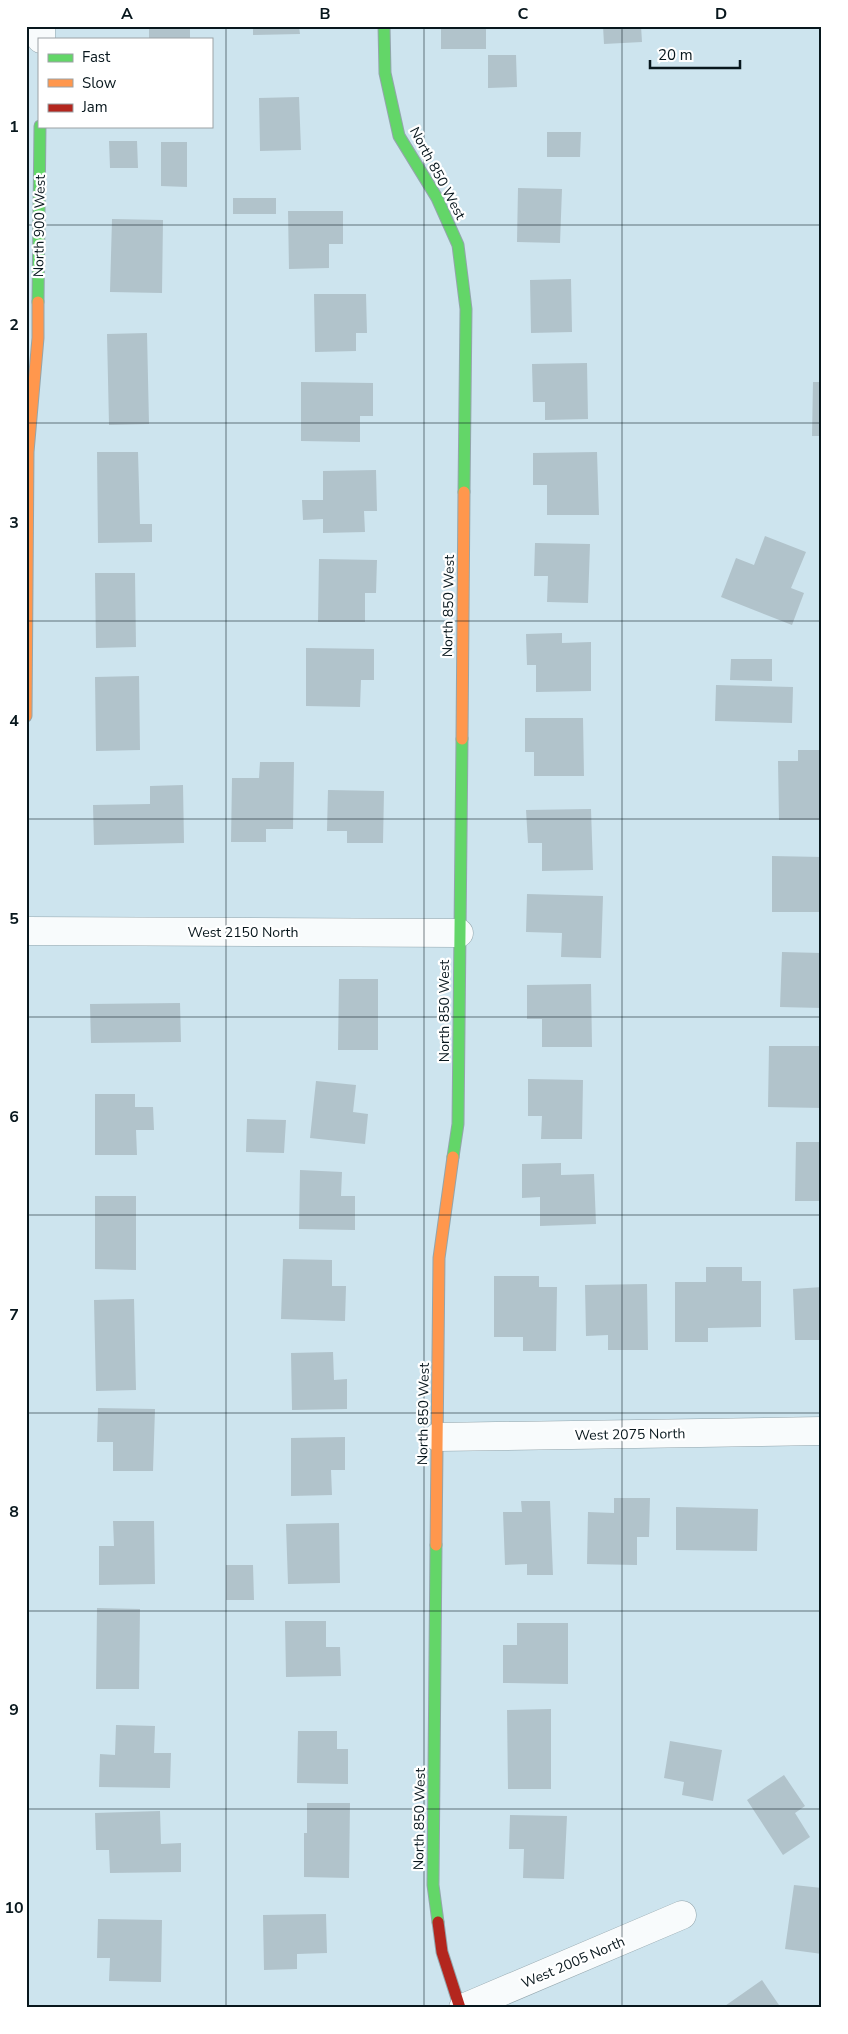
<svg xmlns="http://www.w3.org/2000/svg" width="848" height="2034" viewBox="0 0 848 2034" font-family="'Nunito Sans',sans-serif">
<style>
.building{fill:#b1c3cb}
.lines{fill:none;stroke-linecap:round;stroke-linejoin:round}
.street-casing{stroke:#93a5ac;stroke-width:29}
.fast-casing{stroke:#93a5ac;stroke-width:13}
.slow-casing{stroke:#93a5ac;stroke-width:13}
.jam-casing{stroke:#93a5ac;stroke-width:13}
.street{stroke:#f8fbfc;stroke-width:28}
.fast{stroke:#63d668;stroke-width:11}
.slow{stroke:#ff974d;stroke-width:11}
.jam{stroke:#b3261e;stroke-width:11}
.grid{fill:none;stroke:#08171d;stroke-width:1;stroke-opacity:0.55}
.labels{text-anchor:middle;stroke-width:4.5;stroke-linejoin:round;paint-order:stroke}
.street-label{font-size:14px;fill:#08171d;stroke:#fff}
.neatline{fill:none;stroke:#08171d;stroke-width:2}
.grid-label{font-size:16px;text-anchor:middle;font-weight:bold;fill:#08171d}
</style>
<rect width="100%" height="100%" fill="#cde4ee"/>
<path class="building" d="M 149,26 L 190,26 L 190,39 L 149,39 Z
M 253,26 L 299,26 L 300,34 L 253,35 Z
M 441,26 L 486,26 L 486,49 L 441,49 Z
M 603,26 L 641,26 L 642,42 L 604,44 Z
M 488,55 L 516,55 L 517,87 L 488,88 Z
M 299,97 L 301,150 L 260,151 L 259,98 Z
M 547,132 L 581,132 L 580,157 L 547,157 Z
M 109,141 L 137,141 L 138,168 L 110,168 Z
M 161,142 L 187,142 L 187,187 L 161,186 Z
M 518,188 L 562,189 L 560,243 L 517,242 Z
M 233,198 L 276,198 L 276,214 L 233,214 Z
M 288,211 L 343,211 L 343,244 L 329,244 L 329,268 L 289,269 Z
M 112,219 L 163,220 L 162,293 L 110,292 Z
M 571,279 L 572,332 L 531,333 L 530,280 Z
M 314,294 L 366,294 L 367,333 L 356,333 L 356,351 L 315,352 Z
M 147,333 L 149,424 L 109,425 L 107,334 Z
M 587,363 L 588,419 L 545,420 L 545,402 L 533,402 L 532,364 Z
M 301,382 L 373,383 L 373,416 L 360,416 L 360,442 L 301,441 Z
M 813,382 L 822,382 L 822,436 L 812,436 Z
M 97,452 L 138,452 L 140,524 L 152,524 L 152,542 L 98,543 Z
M 597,452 L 599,515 L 547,515 L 547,485 L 533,485 L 533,453 Z
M 376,470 L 377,511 L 364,511 L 365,532 L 323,533 L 323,519 L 303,520 L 302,500 L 323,500 L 323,471 Z
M 765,536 L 806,552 L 791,588 L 804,593 L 792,625 L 721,597 L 736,558 L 754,565 Z
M 535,543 L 590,544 L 588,603 L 547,602 L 548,576 L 534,576 Z
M 319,559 L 377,560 L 376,593 L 365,593 L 365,622 L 318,622 Z
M 95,573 L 135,573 L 136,647 L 96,648 Z
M 562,633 L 562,643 L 591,642 L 591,691 L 536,692 L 536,665 L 527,665 L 526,634 Z
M 306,648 L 374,649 L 374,680 L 361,680 L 360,707 L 306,706 Z
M 731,659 L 772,659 L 772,681 L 730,680 Z
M 139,676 L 140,750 L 96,751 L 95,677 Z
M 716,685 L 793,687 L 792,723 L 715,721 Z
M 525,718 L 583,718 L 584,776 L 534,776 L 534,752 L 525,752 Z
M 798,750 L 822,750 L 822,820 L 779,820 L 778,761 L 798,761 Z
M 260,762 L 294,762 L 293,829 L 266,829 L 266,842 L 231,842 L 232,778 L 259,778 Z
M 183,785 L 184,843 L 94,845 L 93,805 L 150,804 L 150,786 Z
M 328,790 L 384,791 L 383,843 L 347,843 L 347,831 L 327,831 Z
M 591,809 L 593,870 L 542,871 L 542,843 L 528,843 L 526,810 Z
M 772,856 L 822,857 L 820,912 L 772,912 Z
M 527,894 L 603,896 L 601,958 L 561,957 L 562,933 L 526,932 Z
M 782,952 L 821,953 L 822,1008 L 780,1007 Z
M 339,979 L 378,979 L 378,1050 L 338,1050 Z
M 591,984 L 592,1047 L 542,1047 L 542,1019 L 527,1019 L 527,985 Z
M 180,1003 L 181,1042 L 91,1043 L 90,1004 Z
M 769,1046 L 822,1046 L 822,1108 L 768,1107 Z
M 528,1079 L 583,1080 L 582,1139 L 541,1139 L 542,1116 L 528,1116 Z
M 316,1081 L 356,1085 L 353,1112 L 368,1114 L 365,1144 L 310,1138 Z
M 95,1094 L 135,1094 L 135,1107 L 153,1107 L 154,1130 L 136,1130 L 137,1155 L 95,1155 Z
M 247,1119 L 286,1120 L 284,1153 L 246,1152 Z
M 796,1142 L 822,1142 L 822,1201 L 795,1201 Z
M 561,1163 L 561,1175 L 594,1174 L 596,1224 L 540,1226 L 540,1197 L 522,1198 L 522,1164 Z
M 300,1170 L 342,1172 L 341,1196 L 355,1196 L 355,1230 L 299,1229 Z
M 95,1196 L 136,1196 L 136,1270 L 95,1269 Z
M 283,1259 L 332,1260 L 332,1286 L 346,1286 L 345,1321 L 281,1319 Z
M 706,1267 L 742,1267 L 742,1281 L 761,1281 L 761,1327 L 708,1328 L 708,1342 L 675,1342 L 675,1282 L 706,1282 Z
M 494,1276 L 539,1276 L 539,1287 L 557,1287 L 556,1351 L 523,1351 L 523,1337 L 494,1337 Z
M 647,1284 L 648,1350 L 608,1350 L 608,1335 L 586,1336 L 585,1285 Z
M 822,1287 L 822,1340 L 795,1340 L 793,1289 Z
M 134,1299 L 136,1390 L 96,1391 L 94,1300 Z
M 333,1352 L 334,1380 L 347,1379 L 347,1409 L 292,1410 L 291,1353 Z
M 98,1408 L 155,1409 L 153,1471 L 113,1471 L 113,1442 L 97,1442 Z
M 345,1437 L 345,1470 L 331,1470 L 332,1495 L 291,1496 L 291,1438 Z
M 614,1498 L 650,1498 L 649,1537 L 637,1537 L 637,1565 L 587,1564 L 588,1512 L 614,1513 Z
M 521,1501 L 550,1501 L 553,1575 L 527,1575 L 527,1564 L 505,1565 L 503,1512 L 522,1512 Z
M 676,1507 L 758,1509 L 757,1551 L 676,1550 Z
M 113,1521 L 154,1521 L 155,1584 L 99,1585 L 99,1546 L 114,1546 Z
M 339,1523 L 340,1583 L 288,1584 L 286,1524 Z
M 226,1565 L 253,1565 L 254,1600 L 226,1600 Z
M 97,1608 L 140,1609 L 139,1689 L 96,1689 Z
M 285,1621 L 326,1621 L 326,1647 L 340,1647 L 341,1676 L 286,1677 Z
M 517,1623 L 568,1623 L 568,1684 L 503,1683 L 503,1645 L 517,1645 Z
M 551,1709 L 551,1789 L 508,1789 L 507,1710 Z
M 116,1725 L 155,1726 L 154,1753 L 171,1753 L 170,1788 L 99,1787 L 100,1754 L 115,1755 Z
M 298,1731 L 337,1731 L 337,1749 L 348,1749 L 348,1784 L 297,1783 Z
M 670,1741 L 722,1750 L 713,1801 L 682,1795 L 684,1782 L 664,1778 Z
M 784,1775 L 805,1806 L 795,1813 L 810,1837 L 783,1855 L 747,1800 Z
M 307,1803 L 350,1803 L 349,1878 L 304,1877 L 304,1833 L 307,1833 Z
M 160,1811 L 161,1844 L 181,1843 L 181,1872 L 110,1873 L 109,1850 L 96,1850 L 95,1813 Z
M 510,1815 L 567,1816 L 564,1879 L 523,1878 L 524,1849 L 509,1849 Z
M 794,1885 L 822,1888 L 822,1954 L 785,1949 Z
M 326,1914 L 327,1953 L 297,1954 L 297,1969 L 264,1970 L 263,1915 Z
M 98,1919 L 162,1920 L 161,1982 L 109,1981 L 110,1958 L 97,1958 Z
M 762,1980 L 781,2008 L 722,2008 Z"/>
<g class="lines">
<defs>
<path id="street" d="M 41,39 L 41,26
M 26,931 L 459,933
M 438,1437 L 822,1431
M 463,2008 L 682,1915"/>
<path id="fast" d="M 384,26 L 385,73 L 399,136 L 437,198 L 458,245 L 466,309 L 464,492
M 38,302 L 40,126
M 453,1157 L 458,1124 L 462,739
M 436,1545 L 433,1885 L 438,1922"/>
<path id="slow" d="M 26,716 L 28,452 L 38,338 L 38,302
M 462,739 L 464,492
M 436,1545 L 439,1258 L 453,1157"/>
<path id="jam" d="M 438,1922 L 442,1952 L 460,2008"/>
</defs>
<use href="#street" class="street-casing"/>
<use href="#fast" class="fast-casing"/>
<use href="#slow" class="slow-casing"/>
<use href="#jam" class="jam-casing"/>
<use href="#street" class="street"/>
<use href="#fast" class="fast"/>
<use href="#slow" class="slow"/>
<use href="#jam" class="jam"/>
</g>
<path class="grid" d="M 226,26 L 226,2008M 424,26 L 424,2008M 622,26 L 622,2008M 26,225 L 822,225M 26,423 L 822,423M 26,621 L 822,621M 26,819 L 822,819M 26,1017 L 822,1017M 26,1215 L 822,1215M 26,1413 L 822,1413M 26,1611 L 822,1611M 26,1809 L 822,1809"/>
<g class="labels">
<g class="street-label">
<text transform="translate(438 173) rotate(62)" y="5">North 850 West</text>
<text transform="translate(39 226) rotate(-89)" y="5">North 900 West</text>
<text transform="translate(448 606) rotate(-89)" y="5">North 850 West</text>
<text x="243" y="937">West 2150 North</text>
<text transform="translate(444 1011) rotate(-90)" y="5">North 850 West</text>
<text transform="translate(423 1414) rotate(-89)" y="5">North 850 West</text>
<text transform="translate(630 1434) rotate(-1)" y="5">West 2075 North</text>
<text transform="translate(419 1819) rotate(-89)" y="5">North 850 West</text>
<text transform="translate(573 1962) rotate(-23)" y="5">West 2005 North</text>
</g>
</g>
<rect width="848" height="2034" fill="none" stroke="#ffffff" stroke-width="55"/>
<rect x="38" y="38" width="175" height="90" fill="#ffffff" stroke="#9ca2a5"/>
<rect x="48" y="54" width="25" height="8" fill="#63d668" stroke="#9ca2a5"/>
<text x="82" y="62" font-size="15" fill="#08171d">Fast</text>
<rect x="48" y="79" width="25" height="8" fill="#ff974d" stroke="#9ca2a5"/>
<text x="82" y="88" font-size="15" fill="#08171d">Slow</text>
<rect x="48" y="104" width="25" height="8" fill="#b3261e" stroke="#9ca2a5"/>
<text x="82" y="112" font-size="15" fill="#08171d">Jam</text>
<path d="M650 60v8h90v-8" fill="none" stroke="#08171d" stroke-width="2.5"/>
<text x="658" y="60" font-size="15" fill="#08171d" stroke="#ffffff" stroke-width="4" paint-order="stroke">20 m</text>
<rect x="28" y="28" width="792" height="1978" class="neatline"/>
<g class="grid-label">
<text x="127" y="19">A</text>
<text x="325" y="19">B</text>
<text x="523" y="19">C</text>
<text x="721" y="19">D</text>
<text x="14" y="132">1</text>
<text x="14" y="330">2</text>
<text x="14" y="528">3</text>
<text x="14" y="726">4</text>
<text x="14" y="924">5</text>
<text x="14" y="1122">6</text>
<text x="14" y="1320">7</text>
<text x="14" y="1517">8</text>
<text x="14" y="1715">9</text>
<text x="14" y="1913">10</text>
</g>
</svg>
